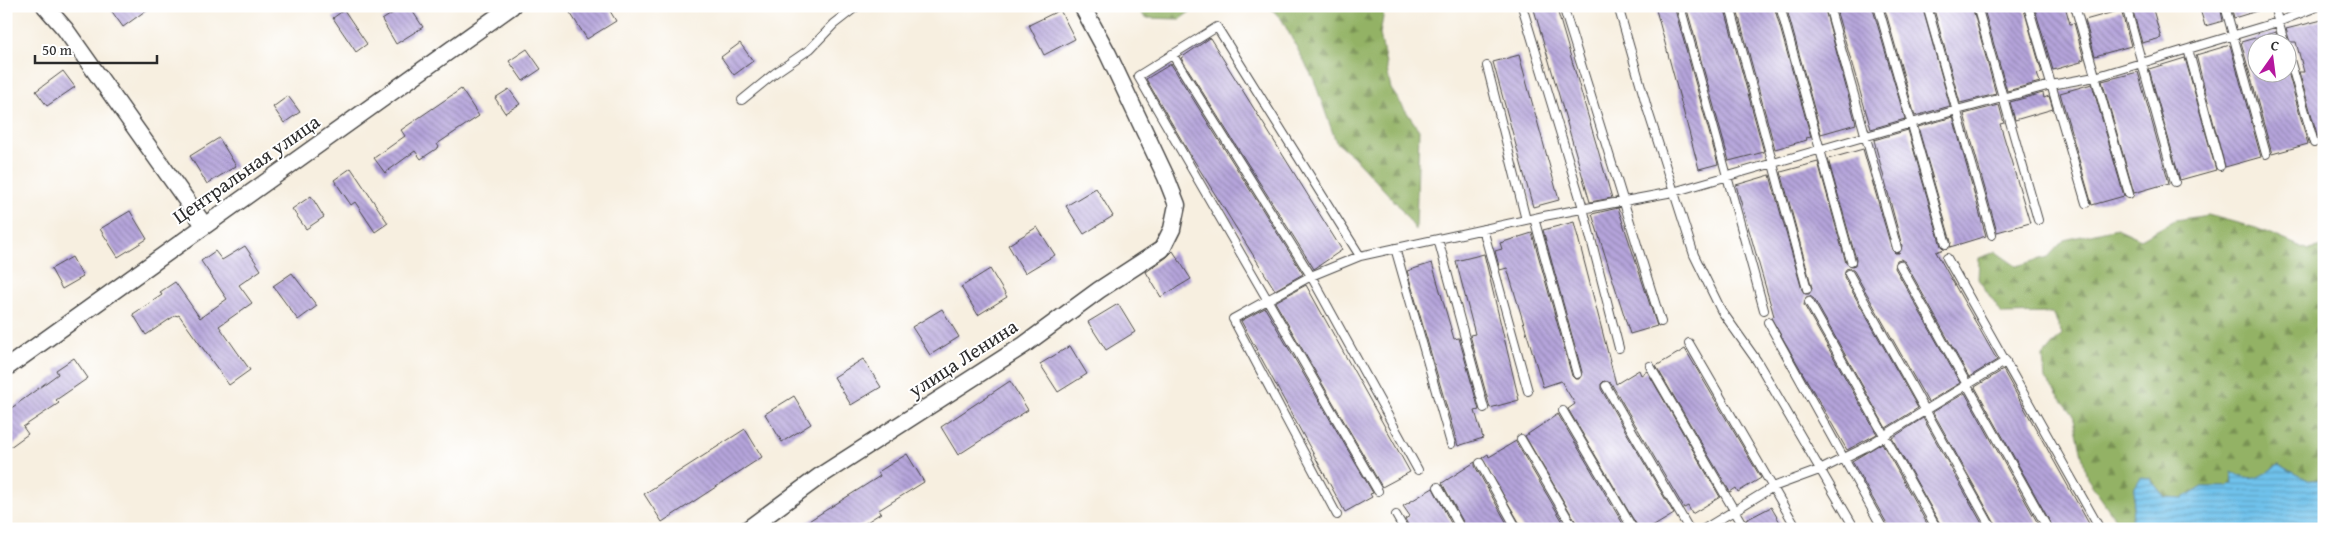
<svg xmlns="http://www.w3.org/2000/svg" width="2330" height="535" viewBox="0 0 2330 535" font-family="'Gentium Book Plus',serif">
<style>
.forest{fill:url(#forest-firs);stroke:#5f6e48}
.water{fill:url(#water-rules);stroke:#4e768c}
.building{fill:url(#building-back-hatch)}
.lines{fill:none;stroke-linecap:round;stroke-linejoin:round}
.lane-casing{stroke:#4a4846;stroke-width:10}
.street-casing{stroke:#4a4846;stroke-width:19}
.lane{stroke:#fff;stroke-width:8}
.street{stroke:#fff;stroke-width:16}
.labels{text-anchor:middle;stroke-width:4;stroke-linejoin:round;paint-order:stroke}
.street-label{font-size:20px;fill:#2b2b2b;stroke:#fff}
</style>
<defs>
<pattern id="forest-firs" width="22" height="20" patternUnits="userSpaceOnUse" patternTransform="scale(1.25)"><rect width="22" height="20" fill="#93b265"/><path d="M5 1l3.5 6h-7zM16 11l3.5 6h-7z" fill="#789153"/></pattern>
<pattern id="water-rules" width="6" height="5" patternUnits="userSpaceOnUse" patternTransform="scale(1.25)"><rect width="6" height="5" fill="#70c2ec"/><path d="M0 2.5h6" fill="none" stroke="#5c9ebf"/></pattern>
<pattern id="building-back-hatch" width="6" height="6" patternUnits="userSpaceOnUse" patternTransform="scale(1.25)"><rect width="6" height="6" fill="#b5a4db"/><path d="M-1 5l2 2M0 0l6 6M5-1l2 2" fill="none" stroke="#9386b2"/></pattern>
</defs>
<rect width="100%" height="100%" fill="#fff"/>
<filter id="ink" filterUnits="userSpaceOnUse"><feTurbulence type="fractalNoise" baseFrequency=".02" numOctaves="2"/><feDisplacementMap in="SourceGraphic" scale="10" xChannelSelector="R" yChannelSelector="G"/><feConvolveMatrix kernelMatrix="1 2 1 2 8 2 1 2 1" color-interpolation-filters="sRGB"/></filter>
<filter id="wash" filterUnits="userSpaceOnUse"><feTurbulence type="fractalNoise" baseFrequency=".0096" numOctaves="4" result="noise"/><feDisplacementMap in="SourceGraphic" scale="20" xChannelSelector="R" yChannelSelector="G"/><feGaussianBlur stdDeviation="1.12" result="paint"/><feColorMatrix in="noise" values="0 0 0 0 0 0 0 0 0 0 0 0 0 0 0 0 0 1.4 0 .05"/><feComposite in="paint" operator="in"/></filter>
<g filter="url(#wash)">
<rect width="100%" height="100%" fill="#f7efe0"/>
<path class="forest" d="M 1137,6 L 1198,6 L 1180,19 L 1145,18 Z
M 1269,6 L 1385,6 L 1380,34 L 1391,89 L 1419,130 L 1416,230 L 1398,205 L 1353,156 L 1336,142 L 1314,80 L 1282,20 Z
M 2208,215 L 2256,228 L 2309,250 L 2324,247 L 2324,480 L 2308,480 L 2279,465 C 2259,476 2254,486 2232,472 L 2234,483 L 2227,487 L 2201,487 L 2183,498 L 2165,497 L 2149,478 L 2135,487 L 2131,529 L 2116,529 L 2116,520 L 2087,478 L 2073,414 L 2045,379 L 2043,356 L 2062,334 L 2053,313 L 2002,314 L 1978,279 L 1979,258 L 1996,252 L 2016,266 L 2048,257 L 2064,240 L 2117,228 L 2141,239 L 2175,220 Z"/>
<path class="water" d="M 2279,465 L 2308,480 L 2324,480 L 2324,529 L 2131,529 L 2135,487 L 2141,477 L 2149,478 L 2165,497 L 2183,498 L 2201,487 L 2227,487 L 2233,483 L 2232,471 C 2254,486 2258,476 2279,465 Z"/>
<g id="blocks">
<path class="building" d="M 108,6 L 152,6 L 123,27 Z
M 404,6 L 409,6 L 423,27 L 396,44 L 382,20 Z
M 578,6 L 607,6 L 616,21 L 587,39 L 569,11 Z
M 1533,6 L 1556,6 L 1612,198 L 1590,202 Z
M 1655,6 L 1674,6 L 1718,164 L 1699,169 Z
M 1686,6 L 1724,6 L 1764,152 L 1729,161 Z
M 1736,6 L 1774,6 L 1811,137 L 1806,138 L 1807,140 L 1775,149 Z
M 1786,6 L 1824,6 L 1856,124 L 1821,134 Z
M 1835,6 L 1872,6 L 1905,119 L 1871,129 Z
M 1884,6 L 1922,6 L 1950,106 L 1915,116 Z
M 1933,6 L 1972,6 L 1996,94 L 1960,103 Z
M 1983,6 L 2023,6 L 2042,73 L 2037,74 L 2040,82 L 2007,91 Z
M 2034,6 L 2065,6 L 2070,24 L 2074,23 L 2084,59 L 2081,60 L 2081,62 L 2053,70 Z
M 2137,6 L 2152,6 L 2161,38 L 2142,43 L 2132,8 Z
M 2199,6 L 2220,6 L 2223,21 L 2205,26 Z
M 2231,6 L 2260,6 L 2260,10 L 2234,18 Z
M 344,10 L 367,44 L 356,52 L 333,18 Z
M 1060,10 L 1075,39 L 1044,55 L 1029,25 Z
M 2121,10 L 2131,46 L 2095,56 L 2085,20 Z
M 2322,20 L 2324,28 L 2324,139 L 2319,141 L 2299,72 L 2304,72 L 2296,42 L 2290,42 L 2286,29 Z
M 2276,32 L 2278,42 L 2258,42 L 2258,72 L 2288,72 L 2308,144 L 2272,154 L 2241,42 Z
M 1210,38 L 1342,250 L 1314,269 L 1181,58 Z
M 740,43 L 753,61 L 734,75 L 721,57 Z
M 2230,45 L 2261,157 L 2225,167 L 2196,55 Z
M 527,49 L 541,69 L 523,81 L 509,61 Z
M 1519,55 L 1559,200 L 1533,207 L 1493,62 Z
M 2185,58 L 2216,170 L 2180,180 L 2149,69 Z
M 1171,64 L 1303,274 L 1275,290 L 1188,151 L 1146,79 Z
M 63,71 L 75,87 L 47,106 L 36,91 Z
M 2138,72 L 2169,183 L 2134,193 L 2102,81 Z
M 2092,84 L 2124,196 L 2092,205 L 2060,93 Z
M 461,89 L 479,116 L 437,144 L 439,147 L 421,159 L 415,151 L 385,173 L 374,158 L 405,136 L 401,130 Z
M 509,89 L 520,104 L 505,113 L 495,98 Z
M 2043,93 L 2044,98 L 2049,96 L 2053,109 L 2015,120 L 2010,102 Z
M 288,96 L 300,112 L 284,123 L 273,107 Z
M 1999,105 L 2004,123 L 2000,124 L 2030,223 L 1997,232 L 1964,114 Z
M 1953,117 L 1986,236 L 1950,247 L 1951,242 L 1918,127 Z
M 1908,130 L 1941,246 L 1944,249 L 1936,252 L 1997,360 L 1969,377 L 1905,262 L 1901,259 L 1897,260 L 1895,268 L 1960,383 L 1928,402 L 1854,271 L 1850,268 L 1846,269 L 1844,277 L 1918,408 L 1886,428 L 1814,299 L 1810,296 L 1806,297 L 1804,305 L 1877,434 L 1847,450 L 1771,318 L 1774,316 L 1736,185 L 1770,175 L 1802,290 L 1805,294 L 1809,294 L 1812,288 L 1781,172 L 1818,162 L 1846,263 L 1852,266 L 1855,265 L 1856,259 L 1828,159 L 1863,149 L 1892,250 L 1895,253 L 1899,253 L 1902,246 L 1874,140 Z
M 219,138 L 236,166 L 207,184 L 190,156 Z
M 351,168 L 388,223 L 375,232 L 355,202 L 351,205 L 334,180 Z
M 1096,188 L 1113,216 L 1084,234 L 1066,206 Z
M 311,196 L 324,217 L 306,229 L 292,209 Z
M 1618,208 L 1657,326 L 1630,334 L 1592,214 Z
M 130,211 L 147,239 L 118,257 L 100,229 Z
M 1574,222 L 1616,384 L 1639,370 L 1641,375 L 1647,371 L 1720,497 L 1692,514 L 1688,506 L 1684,508 L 1611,383 L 1604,381 L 1601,384 L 1601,389 L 1674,514 L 1649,529 L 1639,529 L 1568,409 L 1575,404 L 1561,381 L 1543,387 L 1507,268 L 1500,270 L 1495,251 L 1502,249 L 1500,243 L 1532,233 L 1572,376 L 1575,379 L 1579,379 L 1582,372 L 1543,230 Z
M 1037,227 L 1055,255 L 1025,273 L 1008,245 Z
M 245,246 L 261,270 L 239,285 L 252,303 L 219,326 L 250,370 L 229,385 L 179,315 L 177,316 L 176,315 L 146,335 L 133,314 L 162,295 L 160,292 L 175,282 L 200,318 L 227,299 L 201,261 L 215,251 L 222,260 Z
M 1173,251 L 1191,279 L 1161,297 L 1146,272 L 1167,257 Z
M 1484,254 L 1519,400 L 1490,408 L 1470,335 L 1475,334 L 1456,261 Z
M 72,257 L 83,277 L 62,289 L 51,269 Z
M 1432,263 L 1454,339 L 1459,338 L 1479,410 L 1475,411 L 1483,438 L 1458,446 L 1407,271 Z
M 990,269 L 1007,297 L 978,315 L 961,287 Z
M 292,273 L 317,306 L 298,320 L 273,286 Z
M 1306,285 L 1410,472 L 1382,487 L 1275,302 Z
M 1118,304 L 1135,332 L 1106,350 L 1088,322 Z
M 1265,308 L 1373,493 L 1370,494 L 1372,497 L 1345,512 L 1241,321 Z
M 942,309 L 959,337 L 930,355 L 912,327 Z
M 1070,346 L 1087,374 L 1058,392 L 1040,364 Z
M 1685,349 L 1761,478 L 1738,492 L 1736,488 L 1730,492 L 1656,366 Z
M 74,358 L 88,378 L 56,400 L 59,403 L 23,427 L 28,434 L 6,450 L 6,412 L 58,374 L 56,370 Z
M 863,359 L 881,387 L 851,405 L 834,377 Z
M 2003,370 L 2092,529 L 2054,529 L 1975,387 Z
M 1010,381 L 1028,410 L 958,455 L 941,427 Z
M 1965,393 L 2041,529 L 1998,529 L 1933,412 Z
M 794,396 L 811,424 L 782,442 L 765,414 Z
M 1558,414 L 1626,529 L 1580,529 L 1525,436 Z
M 1923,418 L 1985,529 L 1943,529 L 1892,438 Z
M 745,429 L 762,457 L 662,522 L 644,494 Z
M 1516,441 L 1516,442 L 1567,529 L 1523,529 L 1482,458 L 1488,454 L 1489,457 Z
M 1882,443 L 1930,529 L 1890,529 L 1868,490 L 1852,461 Z
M 907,454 L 924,482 L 879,510 L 881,513 L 856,529 L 796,529 L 880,476 L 878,472 Z
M 1475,462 L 1475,466 L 1510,529 L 1467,529 L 1442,483 Z
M 1433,488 L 1454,529 L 1410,529 L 1405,519 L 1410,516 L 1403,506 Z
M 1771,507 L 1784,529 L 1751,529 L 1746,520 Z"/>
</g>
</g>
<g filter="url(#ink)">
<use href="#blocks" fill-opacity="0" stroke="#4a4846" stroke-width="1"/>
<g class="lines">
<defs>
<path id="lane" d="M 1522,6 L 1583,208 L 1619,348
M 1563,6 L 1661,322
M 1618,6 L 1648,111 L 1694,255 L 1721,310 L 1757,361 L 1855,529
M 1680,6 L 1764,310
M 1730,6 L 1807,289
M 1780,6 L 1851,261
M 1829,6 L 1897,248
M 1878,6 L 1946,244
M 1927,6 L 1992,235
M 1977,6 L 2038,220
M 2028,6 L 2086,203
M 2075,6 L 2129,194
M 2126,6 L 2175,182
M 2225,6 L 2266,154
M 2274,6 L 2284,42
M 2188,49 L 2220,166
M 2288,53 L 2314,143
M 1172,54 L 1311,276 L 1418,470
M 1487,66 L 1526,220
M 742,100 L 775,73 L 810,49 L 834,24 L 857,6
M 1534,218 L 1577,374
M 1483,229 L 1528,391
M 1438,239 L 1484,408
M 1395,248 L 1451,444
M 1360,256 L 1217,27 L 1138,76 L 1378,491
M 1947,258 L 2100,529
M 1900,265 L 2048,529
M 1849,274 L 1992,529
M 1809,302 L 1937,529
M 1768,322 L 1883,529
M 1689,343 L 1797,529
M 1650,366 L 1745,529
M 1606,386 L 1689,529
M 1563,411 L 1633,529
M 1521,439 L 1574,529
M 1480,463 L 1517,529
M 1438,487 L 1461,529
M 1337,515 L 1233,319 L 1311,276 L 1360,256 L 1544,216 L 1673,192 L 1957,110 L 2051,85 L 2095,77 L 2278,22 L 2319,6
M 1396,515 L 1404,529
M 1704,529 L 1773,487 L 1822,469 L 1864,448 L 2006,361"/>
<path id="street" d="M 45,6 L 65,29 L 204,225
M 6,368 L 512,6
M 748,529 L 820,476 L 1024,345 L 1099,290 L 1162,249 L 1172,229 L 1177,205 L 1166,177 L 1108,54 L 1082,6"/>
</defs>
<use href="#lane" class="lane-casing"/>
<use href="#street" class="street-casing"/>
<use href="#lane" class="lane"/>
<use href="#street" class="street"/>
</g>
</g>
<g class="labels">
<g class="street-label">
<text transform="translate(246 169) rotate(-35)" y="7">Центральная улица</text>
<text transform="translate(963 358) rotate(-33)" y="7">улица Ленина</text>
</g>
</g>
<rect width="2330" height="535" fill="none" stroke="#fff" stroke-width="25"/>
<g transform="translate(2272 58) rotate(14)"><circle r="24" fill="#ffffff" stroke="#aaaaaa"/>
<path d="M0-4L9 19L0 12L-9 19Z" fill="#b5179e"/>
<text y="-8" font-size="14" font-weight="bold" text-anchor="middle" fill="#2b2b2b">С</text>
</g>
<path d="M35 55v8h122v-8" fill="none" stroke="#2b2b2b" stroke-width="2.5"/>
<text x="42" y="55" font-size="15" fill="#2b2b2b" stroke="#ffffff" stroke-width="4" paint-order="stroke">50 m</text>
</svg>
